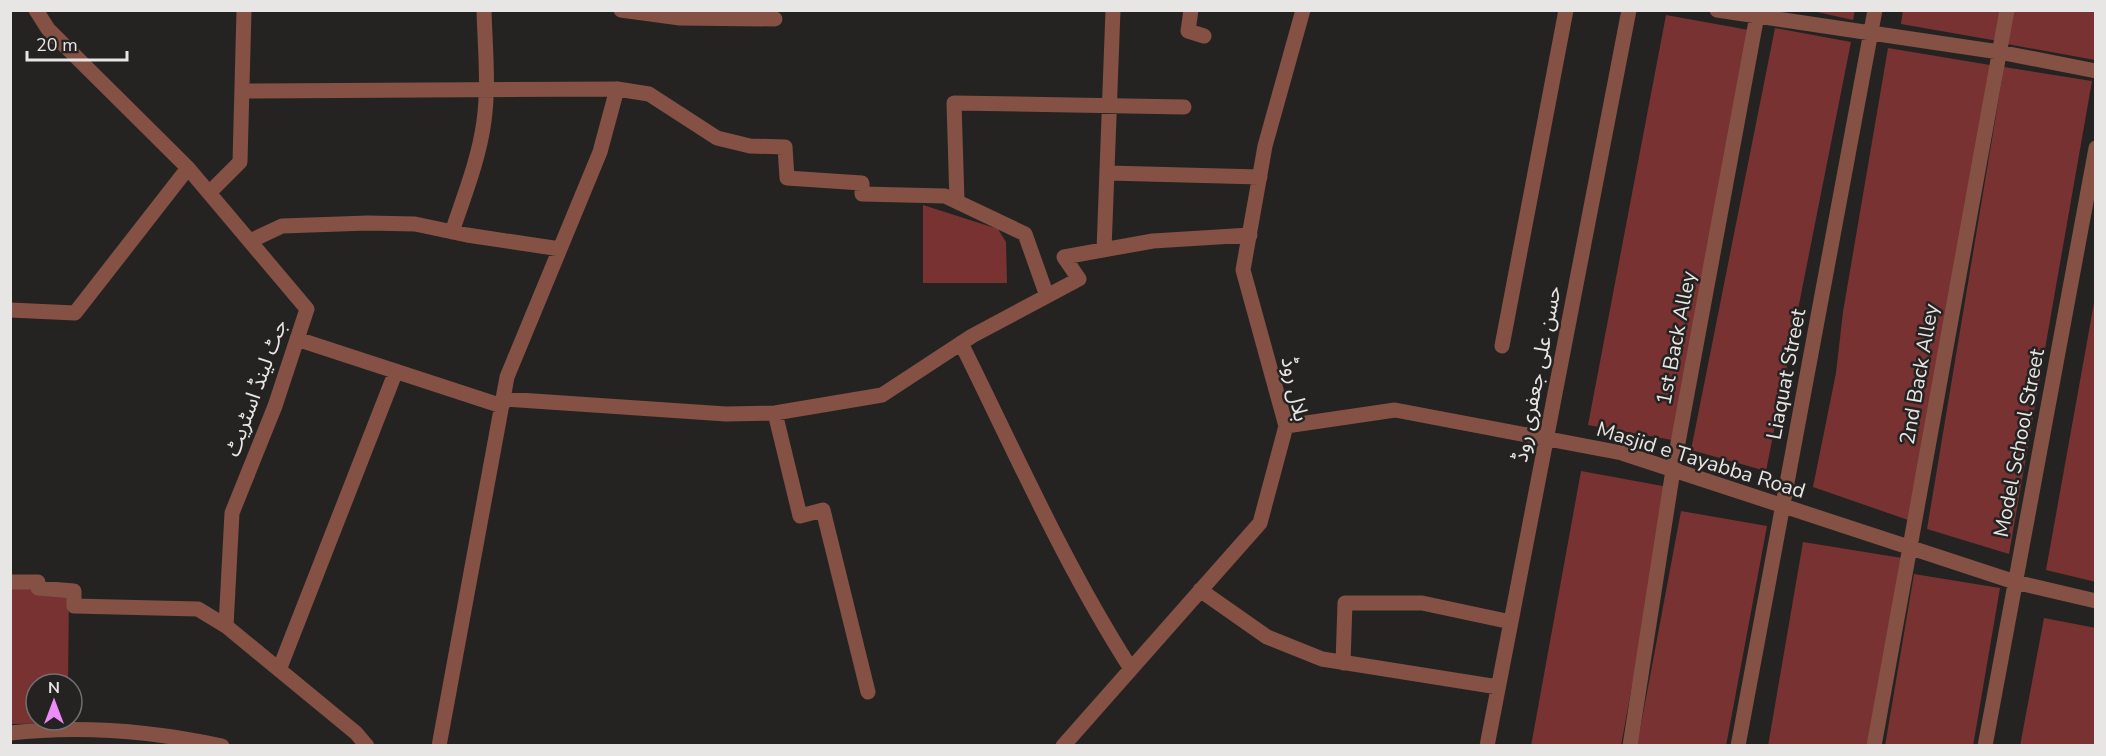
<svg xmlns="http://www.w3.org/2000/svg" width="2106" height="756" viewBox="0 0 2106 756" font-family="'Nunito Sans','Noto Sans Arabic',sans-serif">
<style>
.building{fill:#783232}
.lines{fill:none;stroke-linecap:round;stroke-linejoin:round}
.minor{stroke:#845144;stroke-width:15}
.labels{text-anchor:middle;stroke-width:5;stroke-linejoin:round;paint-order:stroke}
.street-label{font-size:21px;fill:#e7e6e4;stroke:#242321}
</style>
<rect width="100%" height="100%" fill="#242321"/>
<path class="building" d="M 1808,10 L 1855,10 L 1853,20 Z
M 1903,10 L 2003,10 L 1998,41 L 1901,24 Z
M 2013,10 L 2096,10 L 2095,60 L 2007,44 Z
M 1666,15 L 1749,30 L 1672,440 L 1588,425 Z
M 1775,28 L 1851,42 L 1766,471 L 1691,450 Z
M 1888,48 L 1990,65 L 1911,521 L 1813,487 L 1836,373 L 1843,312 Z
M 2004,67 L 2092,81 L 2009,554 L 1927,529 Z
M 923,205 L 998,229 L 1006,242 L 1007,283 L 923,283 Z
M 2094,303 L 2096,303 L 2096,582 L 2046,570 Z
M 1581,471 L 1668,487 L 1621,746 L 1531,746 Z
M 1681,511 L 1767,526 L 1726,746 L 1637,746 Z
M 1803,542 L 1902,558 L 1869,746 L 1768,746 Z
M 1914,574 L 2000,588 L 1973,746 L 1885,746 Z
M 10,587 L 69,593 L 68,684 L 36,684 L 36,720 L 68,720 L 68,723 L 10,724 Z
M 2044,618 L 2096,628 L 2096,746 L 2020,746 Z"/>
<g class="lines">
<path class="minor" d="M 36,10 L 48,29 L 188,168 L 307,309 L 275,406 L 232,513 L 226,626 L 356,733 L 367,746
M 621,10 L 680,18 L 775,19
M 1191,10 L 1188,31 L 1204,36
M 1717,10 L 1999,52 L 2096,71
M 242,91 L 617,89 L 649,94 L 717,138 L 750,146 L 785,147 L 787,178 L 862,183 L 862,194 L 945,196 L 1025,234 L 1047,296
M 1108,173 L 1260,177
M 209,193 L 240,162 L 244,10
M 957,201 L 954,103 L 1184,107
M 452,232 C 464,196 479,159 484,121 C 489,85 485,47 484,10
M 250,241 L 282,226 L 368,223 L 415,224 L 467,235 L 560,249
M 1104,250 L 1113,10
M 10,310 L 75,313 L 188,168
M 297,339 L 502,406
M 961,343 C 1015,452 1065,566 1131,669
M 1502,346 L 1566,10
M 503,399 L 726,414 L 775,413 L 882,395 L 972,336 L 1079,279 L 1064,257 L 1153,241 L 1250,235
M 775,413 L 800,516 L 823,510 L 868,692
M 1286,426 L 1395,410 L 1622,453 L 2015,582 L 2096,601
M 10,582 L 38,582 L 38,588 L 74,591 L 74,606 L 198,609 L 226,626
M 1200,590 L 1267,637 L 1322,659 L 1498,687
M 1343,663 L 1345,603 L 1422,603 L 1511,622
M 279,670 L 396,371
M 10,733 C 81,725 153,731 222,746
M 439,746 L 507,377 L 600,152 L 617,89
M 1063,746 L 1260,523 L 1286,426 L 1243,270 L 1265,146 L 1303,10
M 1487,746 L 1629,10
M 1630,746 L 1673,470 L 1758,10
M 1738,746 L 1875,10
M 1874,746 L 2007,10
M 1985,746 L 2096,148"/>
</g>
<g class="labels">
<g class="street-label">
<text transform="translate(1676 338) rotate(-79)" y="7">1st Back Alley</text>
<text transform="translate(1537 374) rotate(-79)" y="7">حسن علی جعفری روڈ</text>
<text transform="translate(1786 374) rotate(-79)" y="7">Liaquat Street</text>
<text transform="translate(1919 374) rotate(-80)" y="7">2nd Back Alley</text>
<text transform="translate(256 388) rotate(-70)" y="7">جٹ لینڈ اسٹریٹ</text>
<text transform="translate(1295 389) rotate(78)" y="7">بلال روڈ</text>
<text transform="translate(2019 443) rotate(-79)" y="7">Model School Street</text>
<text transform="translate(1701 460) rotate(17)" y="7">Masjid e Tayabba Road</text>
</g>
</g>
<rect width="2106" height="756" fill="none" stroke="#e7e6e4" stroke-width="24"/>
<g transform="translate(54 702)"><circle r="28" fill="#242321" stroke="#72716f" stroke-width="1.5"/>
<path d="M0-4.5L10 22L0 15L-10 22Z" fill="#ed8cf9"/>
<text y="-9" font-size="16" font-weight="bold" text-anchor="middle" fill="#e7e6e4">N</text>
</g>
<path d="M27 51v9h100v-9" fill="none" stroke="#e7e6e4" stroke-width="3"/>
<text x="36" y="51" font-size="18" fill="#e7e6e4" stroke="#242321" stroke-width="4.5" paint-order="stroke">20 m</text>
</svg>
